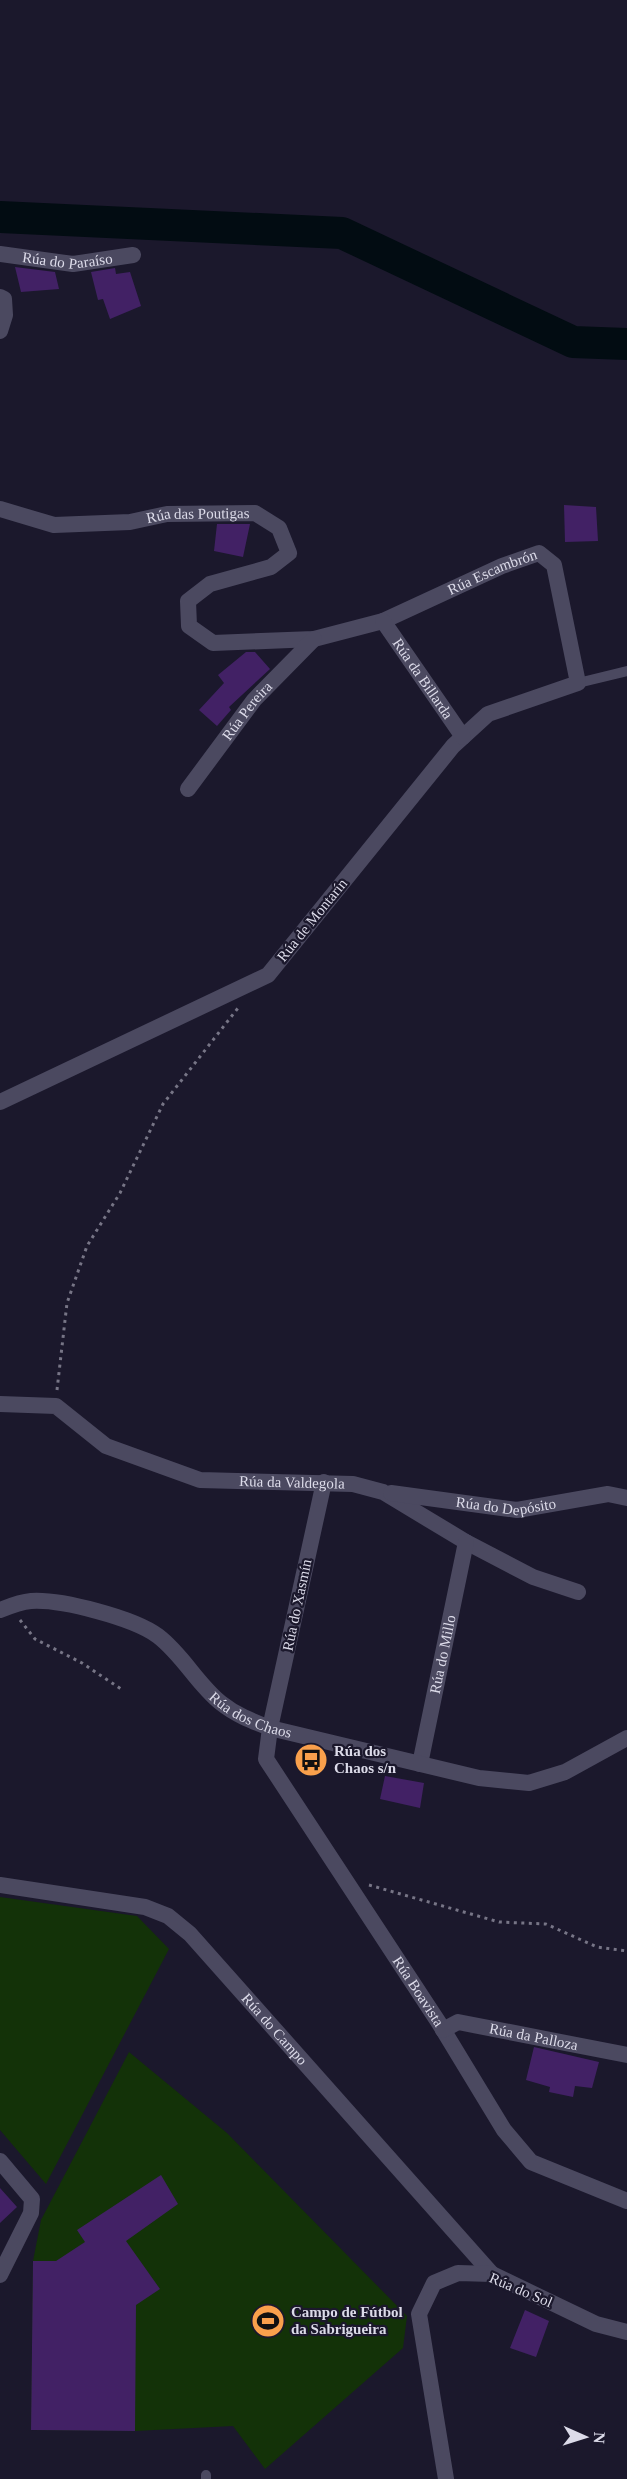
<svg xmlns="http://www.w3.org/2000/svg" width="627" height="2479" viewBox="0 0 627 2479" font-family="Georgia,serif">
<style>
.green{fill:#133208}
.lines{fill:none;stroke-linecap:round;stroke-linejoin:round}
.river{stroke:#020c12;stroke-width:32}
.building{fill:#422165}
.path{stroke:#777586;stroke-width:3;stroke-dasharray:3 4.5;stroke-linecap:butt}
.service{stroke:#4b4960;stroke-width:10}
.minor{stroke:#4b4960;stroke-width:16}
.tertiary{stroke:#4b4960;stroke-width:16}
.labels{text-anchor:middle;stroke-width:4.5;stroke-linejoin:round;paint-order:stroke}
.street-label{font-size:15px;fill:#dcdbe9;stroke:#1b182c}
.poi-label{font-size:15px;font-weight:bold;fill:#dcdbe9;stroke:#1b182c;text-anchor:start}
</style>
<rect width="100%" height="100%" fill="#1b182c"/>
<path class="green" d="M 0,1897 L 137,1916 L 169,1949 L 46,2184 L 0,2130 Z
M 129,2052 L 227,2133 L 407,2316 L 403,2348 L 265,2469 L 233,2426 L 135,2431 L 31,2430 L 33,2261 L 41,2220 Z"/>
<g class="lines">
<path class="river" d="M 0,217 L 342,233 L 573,342 L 627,344"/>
</g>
<path class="building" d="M 15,267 L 55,272 L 59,289 L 21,292 Z
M 115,268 L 116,274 L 130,272 L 141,306 L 110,319 L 103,299 L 98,300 L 91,272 Z
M 564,505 L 596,507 L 598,541 L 565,542 Z
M 217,524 L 250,524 L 243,557 L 214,551 Z
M 246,652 L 255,652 L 270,669 L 229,707 L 231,710 L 217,726 L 199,710 L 224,683 L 218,675 Z
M 385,1776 L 424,1783 L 420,1808 L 380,1799 Z
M 534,2047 L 599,2062 L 592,2088 L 575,2086 L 573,2097 L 549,2092 L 550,2087 L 526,2080 Z
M 161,2175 L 178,2204 L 126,2241 L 160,2289 L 136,2305 L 135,2431 L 31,2430 L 33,2261 L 56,2261 L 85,2242 L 77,2230 Z
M 0,2188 L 17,2207 L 0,2223 Z
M 525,2310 L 549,2321 L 536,2357 L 510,2348 Z"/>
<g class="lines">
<path class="path" d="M 57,1390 L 67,1303 L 87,1246 L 120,1193 L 163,1104 L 238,1008
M 20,1620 L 35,1639 L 82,1663 L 124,1691
M 369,1885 L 499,1922 L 546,1924 L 597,1947 L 627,1951"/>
<path class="service" d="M 578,683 L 627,671
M 206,2475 L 206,2479"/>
<g class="minor">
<path id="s1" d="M 0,254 L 73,264 L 133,255"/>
<path d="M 0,297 L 4,299 L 5,315 L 0,331"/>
<path id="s2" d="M 0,509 L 54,525 L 130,522 L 167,514 L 255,513 L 279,528 L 289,553 L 271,567 L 210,584 L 188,601 L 189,626 L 213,643 L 314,639 L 383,621 L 502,566 L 539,553 L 554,565 L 578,683 L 488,714 L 453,746 L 268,975 L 0,1102"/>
<path id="s3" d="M 383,621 L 463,737"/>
<path id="s4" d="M 188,789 L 254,700 L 314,639"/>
<path id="s5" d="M 0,1404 L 56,1406 L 106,1446 L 200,1480 L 353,1484 L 383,1492 L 466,1542 L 533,1577 L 578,1592"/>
<path id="s6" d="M 324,1482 L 270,1728 L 266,1759 L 439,2023 L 504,2130 L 531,2162 L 627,2201"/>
<path id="s7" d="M 391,1493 L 517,1510 L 608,1494 L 627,1498"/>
<path id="s8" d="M 420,1764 L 466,1542"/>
<path id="s9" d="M 0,1885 L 145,1907 L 168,1916 L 190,1934 L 492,2274"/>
<path id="s10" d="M 443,2030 L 458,2022 L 627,2055"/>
<path d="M 0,2161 L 32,2199 L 31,2213 L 0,2275"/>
<path d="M 446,2479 L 419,2314 L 434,2283 L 458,2273 L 492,2274 L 596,2324 L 627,2332"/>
</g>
<path class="tertiary" id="s11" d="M 0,1610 C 10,1606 20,1602 31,1601 C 61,1599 134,1618 158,1636 C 183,1655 197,1684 221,1703 C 236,1715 252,1721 270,1728 L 479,1778 L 529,1783 L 565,1772 L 627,1738"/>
</g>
<defs>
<symbol id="bus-disc" viewBox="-11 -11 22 22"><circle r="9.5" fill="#f9a04c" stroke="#1b182c"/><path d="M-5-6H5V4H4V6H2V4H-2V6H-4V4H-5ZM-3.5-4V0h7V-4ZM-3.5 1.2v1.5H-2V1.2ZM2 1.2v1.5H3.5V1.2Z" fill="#111"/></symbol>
<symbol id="stadium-disc" viewBox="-11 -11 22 22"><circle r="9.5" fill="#f9a04c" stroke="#1b182c"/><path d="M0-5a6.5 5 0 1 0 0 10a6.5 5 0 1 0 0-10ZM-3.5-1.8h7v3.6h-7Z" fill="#111"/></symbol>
</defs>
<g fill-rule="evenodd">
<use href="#bus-disc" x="292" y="1741" width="38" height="38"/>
<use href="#stadium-disc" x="249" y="2302" width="38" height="38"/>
</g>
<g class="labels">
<g class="street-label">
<text dy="5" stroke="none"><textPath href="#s1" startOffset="68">Rúa do Paraíso</textPath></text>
<text dy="5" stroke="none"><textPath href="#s2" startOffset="201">Rúa das Poutigas</textPath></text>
<text dy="5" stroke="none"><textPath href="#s2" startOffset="774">Rúa Escambrón</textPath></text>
<text dy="5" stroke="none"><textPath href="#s3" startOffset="70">Rúa da Billarda</textPath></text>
<text dy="5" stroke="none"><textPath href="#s4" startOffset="98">Rúa Pereira</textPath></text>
<text transform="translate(312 920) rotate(-51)" y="5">Rúa de Montarín</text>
<text dy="5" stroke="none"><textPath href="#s5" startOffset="312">Rúa da Valdegola</textPath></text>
<text dy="5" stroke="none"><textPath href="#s7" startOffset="116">Rúa do Depósito</textPath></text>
<text transform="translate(297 1605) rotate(-78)" y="5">Rúa do Xasmín</text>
<text dy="5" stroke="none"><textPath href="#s8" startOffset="112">Rúa do Millo</textPath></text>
<text dy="5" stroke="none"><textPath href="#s11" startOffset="290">Rúa dos Chaos</textPath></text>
<text dy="5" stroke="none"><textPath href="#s6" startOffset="561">Rúa Boavista</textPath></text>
<text dy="5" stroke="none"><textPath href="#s9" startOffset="327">Rúa do Campo</textPath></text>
<text dy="5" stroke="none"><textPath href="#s10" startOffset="94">Rúa da Palloza</textPath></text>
<text transform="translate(521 2290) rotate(23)" y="5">Rúa do Sol</text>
</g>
<g class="poi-label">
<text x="334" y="1756">Rúa dos<tspan x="334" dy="17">Chaos s/n</tspan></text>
<text x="291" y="2317">Campo de Fútbol<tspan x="291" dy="17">da Sabrigueira</tspan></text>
</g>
</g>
<g transform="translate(585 2437) rotate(93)" stroke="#1b182c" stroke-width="4.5" paint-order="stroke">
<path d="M0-4.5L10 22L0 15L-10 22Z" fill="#dcdbe9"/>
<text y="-9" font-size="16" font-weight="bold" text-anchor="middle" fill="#dcdbe9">N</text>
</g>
</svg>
